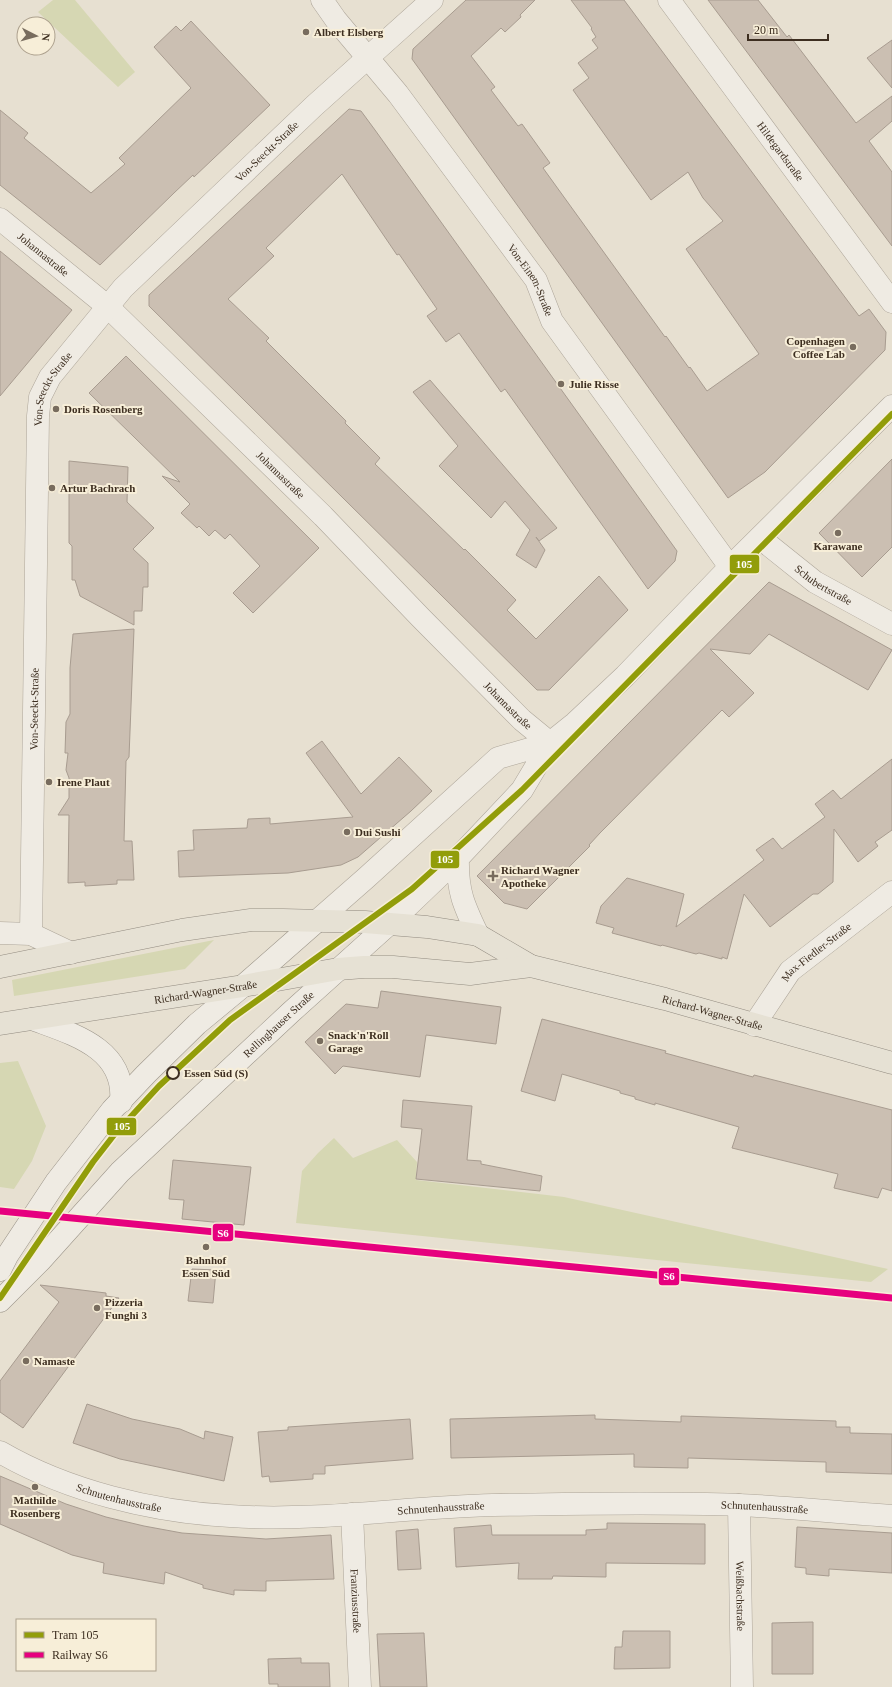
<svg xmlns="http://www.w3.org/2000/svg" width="892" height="1687" viewBox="0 0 892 1687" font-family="Georgia,serif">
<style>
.green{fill:#d6d7b3}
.building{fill:#cbbfb2;stroke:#a89c90}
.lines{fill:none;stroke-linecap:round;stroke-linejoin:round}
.minor-casing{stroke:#ada599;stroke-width:23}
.tertiary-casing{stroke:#ada599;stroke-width:23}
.secondary-casing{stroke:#9c958a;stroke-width:23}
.primary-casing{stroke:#928b80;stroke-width:23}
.minor{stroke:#efebe3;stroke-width:22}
.tertiary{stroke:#efebe3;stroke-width:22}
.secondary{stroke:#efebe3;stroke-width:22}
.primary{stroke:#e6e1d4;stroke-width:22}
.rail-1-casing{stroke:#f7eed8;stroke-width:10}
.rail-1{stroke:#e6007e;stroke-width:7}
.tram-1-casing{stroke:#f7eed8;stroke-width:9}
.tram-1{stroke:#929d0a;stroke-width:6}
.poi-dot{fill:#786c5e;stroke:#f7eed8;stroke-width:1.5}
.stop-dot{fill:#f7eed8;stroke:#3d2e20;stroke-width:2}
.labels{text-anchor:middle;stroke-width:4;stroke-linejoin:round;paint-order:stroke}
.poi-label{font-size:11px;font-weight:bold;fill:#3d2e20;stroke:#f7eed8;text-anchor:start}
.street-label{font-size:11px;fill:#3d2e20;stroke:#f7eed8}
.stop-label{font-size:11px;font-weight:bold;fill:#3d2e20;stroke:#f7eed8;text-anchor:start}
.line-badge{stroke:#f7eed8;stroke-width:1.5}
.badge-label{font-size:11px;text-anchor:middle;font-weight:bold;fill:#fff}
</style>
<rect width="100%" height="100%" fill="#e7e0d1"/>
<path class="green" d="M 53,0 L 75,0 L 135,72 L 118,87 L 38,12 Z
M 214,940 L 185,969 L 14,996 L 12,980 Z
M 18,1061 L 46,1126 L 32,1161 L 14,1189 L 0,1187 L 0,1063 Z
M 334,1138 L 353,1158 L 397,1140 L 417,1162 L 416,1180 L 564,1197 L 888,1269 L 871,1282 L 296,1223 L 302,1171 L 318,1153 Z"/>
<path class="building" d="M 466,0 L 535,0 L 520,15 L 521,17 L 505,32 L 501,28 L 471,56 L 495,87 L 491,90 L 518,126 L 522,124 L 550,163 L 543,168 L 665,337 L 666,336 L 689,368 L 690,367 L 707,391 L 759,354 L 686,249 L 723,221 L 703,198 L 688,172 L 651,200 L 573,90 L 589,78 L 578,63 L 598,48 L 592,40 L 596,37 L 591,29 L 592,28 L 571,0 L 624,0 L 859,316 L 869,309 L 886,332 L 885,350 L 765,472 L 728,498 L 412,59 L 413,49 Z
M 708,0 L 758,0 L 787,37 L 789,35 L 856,123 L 892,96 L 892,121 L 869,141 L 892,172 L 892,246 Z
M 191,21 L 270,105 L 194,177 L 193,175 L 174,193 L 100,265 L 0,185 L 0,110 L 28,133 L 24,138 L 91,193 L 125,164 L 119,158 L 191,88 L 154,47 L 176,26 L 181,31 Z
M 892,40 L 892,88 L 867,58 Z
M 349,109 L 361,111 L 375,130 L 677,551 L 675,561 L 648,589 L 505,389 L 501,392 L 459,333 L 446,342 L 427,316 L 437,309 L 399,254 L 397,255 L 342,174 L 266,248 L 274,256 L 228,299 L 269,338 L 266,341 L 346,421 L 345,423 L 380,458 L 375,464 L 464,550 L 465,549 L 516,600 L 507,610 L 536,639 L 599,576 L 628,610 L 549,690 L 537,690 L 149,306 L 149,295 Z
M 0,251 L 72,310 L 0,396 Z
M 126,356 L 319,548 L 253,613 L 233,593 L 260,566 L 230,534 L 225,539 L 215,530 L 209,536 L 199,526 L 197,528 L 181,513 L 190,504 L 162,476 L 180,482 L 89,393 Z
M 430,380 L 557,528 L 539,541 L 536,537 L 545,550 L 536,568 L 516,555 L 530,530 L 505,501 L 491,518 L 439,466 L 458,446 L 413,392 Z
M 892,459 L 892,547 L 862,577 L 819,533 Z
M 69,461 L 128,467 L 127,502 L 154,528 L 133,549 L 148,563 L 148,587 L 143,587 L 142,611 L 134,611 L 134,625 L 80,596 L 75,580 L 72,580 L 72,546 L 69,543 Z
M 769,582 L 892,650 L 868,690 L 769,634 L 750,654 L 710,649 L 754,693 L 729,717 L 722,710 L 600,833 L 589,845 L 590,846 L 527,909 L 504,903 L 477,876 Z
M 134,629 L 129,757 L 126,761 L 124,841 L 132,841 L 134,880 L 117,880 L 117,884 L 85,886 L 85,882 L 68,883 L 69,815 L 58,815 L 69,798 L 69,778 L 66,770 L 68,753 L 65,753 L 66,722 L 70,714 L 70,668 L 73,634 Z
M 322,741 L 361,794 L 399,757 L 432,791 L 411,811 L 358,857 L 341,865 L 288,873 L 179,877 L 178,851 L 194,850 L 193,830 L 247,828 L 248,819 L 270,818 L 270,824 L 353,817 L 306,753 Z
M 892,759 L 892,830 L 875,842 L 878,846 L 858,862 L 834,829 L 833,882 L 818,894 L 813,894 L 770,927 L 744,894 L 727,959 L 722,957 L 722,959 L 699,953 L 696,954 L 662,945 L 661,946 L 612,933 L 614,928 L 596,923 L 601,906 L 627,878 L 684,894 L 676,927 L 764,860 L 756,850 L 773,838 L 782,849 L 825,817 L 815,804 L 833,790 L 841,799 Z
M 381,991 L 501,1007 L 496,1044 L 426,1035 L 420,1077 L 343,1066 L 335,1074 L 305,1042 L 346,1004 L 378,1008 Z
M 542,1019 L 666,1051 L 665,1053 L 753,1077 L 754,1075 L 892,1110 L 892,1191 L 882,1188 L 878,1198 L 834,1188 L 838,1174 L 732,1148 L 739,1127 L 655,1103 L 655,1105 L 635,1099 L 635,1097 L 620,1093 L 620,1091 L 562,1074 L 555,1101 L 521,1091 Z
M 403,1100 L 472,1106 L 467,1160 L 481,1161 L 481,1164 L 542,1176 L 540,1191 L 416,1179 L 422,1129 L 401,1127 Z
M 173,1160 L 251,1167 L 244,1225 L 182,1219 L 184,1200 L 169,1199 Z
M 192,1269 L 216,1270 L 213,1303 L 188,1301 Z
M 40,1285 L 106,1293 L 106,1296 L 119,1298 L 23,1428 L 0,1412 L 0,1381 L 59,1302 Z
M 87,1404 L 132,1419 L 180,1429 L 204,1439 L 205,1431 L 233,1437 L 224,1481 L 120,1459 L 73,1443 Z
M 595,1415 L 595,1419 L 681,1422 L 681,1416 L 836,1421 L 836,1427 L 850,1427 L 850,1433 L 892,1434 L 892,1474 L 826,1472 L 826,1462 L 688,1458 L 688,1468 L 634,1467 L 634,1454 L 451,1458 L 450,1419 Z
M 410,1419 L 413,1459 L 325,1466 L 325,1474 L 313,1474 L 313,1479 L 270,1482 L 269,1476 L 262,1477 L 258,1432 L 288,1430 L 288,1427 Z
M 0,1476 L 66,1504 L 106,1517 L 144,1526 L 182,1533 L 266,1539 L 331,1535 L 334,1579 L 266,1581 L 266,1591 L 234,1590 L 234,1595 L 203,1588 L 203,1585 L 165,1572 L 164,1584 L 103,1573 L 104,1563 L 72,1555 L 0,1524 Z
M 607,1523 L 705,1524 L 705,1564 L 606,1563 L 606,1577 L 553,1576 L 552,1579 L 518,1579 L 519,1563 L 456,1567 L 454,1528 L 491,1525 L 492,1535 L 586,1535 L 586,1530 L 607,1529 Z
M 797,1527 L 892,1533 L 892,1573 L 829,1569 L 829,1576 L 806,1574 L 806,1568 L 795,1567 Z
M 418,1529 L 421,1569 L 398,1570 L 396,1531 Z
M 813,1622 L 813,1674 L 772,1674 L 772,1623 Z
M 623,1631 L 670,1631 L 670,1668 L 614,1669 L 615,1647 L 622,1647 Z
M 424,1633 L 427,1687 L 380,1687 L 377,1634 Z
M 301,1658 L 301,1663 L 329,1663 L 330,1687 L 278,1687 L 278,1684 L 269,1684 L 268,1659 Z"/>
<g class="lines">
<defs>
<g id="minor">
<path id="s1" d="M 322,0 L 336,20 L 398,94 L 536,280 L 552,321 L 730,567"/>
<path id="s2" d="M 669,0 L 892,302"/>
<path id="s3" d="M 0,219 L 107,306 L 323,516 L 421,618 L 522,720 L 550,743"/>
<path id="s4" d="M 760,538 L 815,582 L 892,624"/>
<path d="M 0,933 L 31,934 L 71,953"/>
<path id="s5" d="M 31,934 L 38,416 L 40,397 L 50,377 L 123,288 L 314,106 L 432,0"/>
<path id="s6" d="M 754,1025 L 790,971 L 892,892"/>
<path id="s7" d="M 0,1452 C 67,1491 153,1512 230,1516 C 318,1522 405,1507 493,1505 C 575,1504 656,1502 738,1505 C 789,1507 841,1513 892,1516"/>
<path id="s8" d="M 739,1505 L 742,1687"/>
<path id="s9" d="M 352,1514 L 360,1687"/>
</g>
<path id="tertiary" d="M 458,858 C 457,891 464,906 478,935
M 317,921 L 366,878 L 498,758 L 550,743
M 389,924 L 458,858 L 522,790 L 550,743 L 575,723 L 625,676 L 730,567 L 892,406"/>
<g id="secondary">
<path d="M 32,1019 C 72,1034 126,1048 121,1102"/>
<path d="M 0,1270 L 7,1256 L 56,1182 L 112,1110 L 146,1074 L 197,1024 L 243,986 L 317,921"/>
<path id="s10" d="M 0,1301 L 41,1260 L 120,1172 L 290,1013 L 389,924"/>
</g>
<g id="primary">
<path id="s11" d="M 0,967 L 182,930 L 251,920 L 283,920 L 365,922 L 427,927 L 478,935 L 531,966 L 665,999 L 892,1063"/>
<path id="s12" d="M 0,1024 L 243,986 L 338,969 L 364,967 L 393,967 L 470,974 L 531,966"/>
</g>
</defs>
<use href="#minor" class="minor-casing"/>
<use href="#tertiary" class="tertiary-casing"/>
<use href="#secondary" class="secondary-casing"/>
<use href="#primary" class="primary-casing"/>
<use href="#minor" class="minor"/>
<use href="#tertiary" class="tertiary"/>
<use href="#secondary" class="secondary"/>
<use href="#primary" class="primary"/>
<defs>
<path id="rail-1" d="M 0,1211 L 892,1298"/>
</defs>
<use href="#rail-1" class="rail-1-casing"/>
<use href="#rail-1" class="rail-1"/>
<defs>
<path id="tram-1" d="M 0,1298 L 93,1162 L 114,1135 L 159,1086 L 230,1020 L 412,889 L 522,790 L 892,414"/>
</defs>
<use href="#tram-1" class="tram-1-casing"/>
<use href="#tram-1" class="tram-1"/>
</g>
<g class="poi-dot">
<circle cx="306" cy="32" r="4"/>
<circle cx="853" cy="347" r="4"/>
<circle cx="561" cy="384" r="4"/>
<circle cx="56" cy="409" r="4"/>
<circle cx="52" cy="488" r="4"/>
<circle cx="838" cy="533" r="4"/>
<circle cx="49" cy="782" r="4"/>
<circle cx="347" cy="832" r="4"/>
<path d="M491 870h4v4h4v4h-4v4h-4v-4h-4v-4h4z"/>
<circle cx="320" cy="1041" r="4"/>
<circle cx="206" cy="1247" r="4"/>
<circle cx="97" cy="1308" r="4"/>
<circle cx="26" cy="1361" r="4"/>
<circle cx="35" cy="1487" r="4"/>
</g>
<circle class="stop-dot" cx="173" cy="1073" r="6"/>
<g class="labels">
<g class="poi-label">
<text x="314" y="36">Albert Elsberg</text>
<text x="845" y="345" text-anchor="end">Copenhagen<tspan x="845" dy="13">Coffee Lab</tspan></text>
<text x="569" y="388">Julie Risse</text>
<text x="64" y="413">Doris Rosenberg</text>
<text x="60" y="492">Artur Bachrach</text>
<text x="838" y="550" text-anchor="middle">Karawane</text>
<text x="57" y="786">Irene Plaut</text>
<text x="355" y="836">Dui Sushi</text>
<text x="501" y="874">Richard Wagner<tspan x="501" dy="13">Apotheke</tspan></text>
<text x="328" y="1039">Snack'n'Roll<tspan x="328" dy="13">Garage</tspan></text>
<text x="206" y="1264" text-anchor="middle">Bahnhof<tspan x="206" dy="13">Essen Süd</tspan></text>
<text x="105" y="1306">Pizzeria<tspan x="105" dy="13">Funghi 3</tspan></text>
<text x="34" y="1365">Namaste</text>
<text x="35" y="1504" text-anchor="middle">Mathilde<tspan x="35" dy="13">Rosenberg</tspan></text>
</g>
<g class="street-label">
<text dy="4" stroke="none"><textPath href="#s2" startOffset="188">Hildegardstraße</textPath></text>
<text dy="4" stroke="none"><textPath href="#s5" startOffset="873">Von-Seeckt-Straße</textPath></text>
<text dy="4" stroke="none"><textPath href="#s3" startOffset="56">Johannastraße</textPath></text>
<text dy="4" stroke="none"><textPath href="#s1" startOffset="350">Von-Einem-Straße</textPath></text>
<text dy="4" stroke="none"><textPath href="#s5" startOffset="549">Von-Seeckt-Straße</textPath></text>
<text dy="4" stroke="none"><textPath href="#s3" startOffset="380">Johannastraße</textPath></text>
<text dy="4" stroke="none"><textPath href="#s4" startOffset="79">Schubertstraße</textPath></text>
<text dy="4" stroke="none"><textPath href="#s3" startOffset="704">Johannastraße</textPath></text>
<text dy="4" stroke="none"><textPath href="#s5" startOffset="225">Von-Seeckt-Straße</textPath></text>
<text dy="4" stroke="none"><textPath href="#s6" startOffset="97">Max-Fiedler-Straße</textPath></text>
<text dy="4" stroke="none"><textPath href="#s12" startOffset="208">Richard-Wagner-Straße</textPath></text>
<text dy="4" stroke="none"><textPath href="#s11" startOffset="732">Richard-Wagner-Straße</textPath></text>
<text dy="4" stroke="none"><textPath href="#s10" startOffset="393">Rellinghauser Straße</textPath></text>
<text dy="4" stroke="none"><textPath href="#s7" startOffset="128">Schnutenhausstraße</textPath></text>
<text dy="4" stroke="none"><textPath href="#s7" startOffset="452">Schnutenhausstraße</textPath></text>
<text dy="4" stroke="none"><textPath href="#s7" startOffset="776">Schnutenhausstraße</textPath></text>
<text dy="4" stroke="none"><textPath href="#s8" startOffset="91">Weißbachstraße</textPath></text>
<text dy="4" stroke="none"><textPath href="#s9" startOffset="87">Franziusstraße</textPath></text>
</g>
<g class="stop-label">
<text x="184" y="1077">Essen Süd (S)</text>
</g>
</g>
<g class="line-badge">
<rect x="729" y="554" width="31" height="20" rx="4" fill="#929d0a"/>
<rect x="430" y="850" width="30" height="19" rx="4" fill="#929d0a"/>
<rect x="106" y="1117" width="31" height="19" rx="4" fill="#929d0a"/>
<rect x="212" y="1223" width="22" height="19" rx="4" fill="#e6007e"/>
<rect x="658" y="1267" width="22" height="19" rx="4" fill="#e6007e"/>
</g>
<g class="badge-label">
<text x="744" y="568">105</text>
<text x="445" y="863">105</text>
<text x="122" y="1130">105</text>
<text x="223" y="1237">S6</text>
<text x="669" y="1280">S6</text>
</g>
<rect x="16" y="1619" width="140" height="52" fill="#f7eed8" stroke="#ada18e"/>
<rect x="24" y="1632" width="20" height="6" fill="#929d0a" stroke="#ada18e"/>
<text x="52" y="1639" font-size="12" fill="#3d2e20">Tram 105</text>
<rect x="24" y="1652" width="20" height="6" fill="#e6007e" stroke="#ada18e"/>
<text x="52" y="1659" font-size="12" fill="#3d2e20">Railway S6</text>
<g transform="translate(36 36) rotate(96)"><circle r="19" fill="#f7eed8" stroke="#ada18e"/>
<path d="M0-3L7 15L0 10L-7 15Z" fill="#786c5e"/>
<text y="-6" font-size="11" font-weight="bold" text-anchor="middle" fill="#3d2e20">N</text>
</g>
<path d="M748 34v6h80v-6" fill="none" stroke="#3d2e20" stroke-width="2"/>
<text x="754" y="34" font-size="12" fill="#3d2e20" stroke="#f7eed8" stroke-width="3" paint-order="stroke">20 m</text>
</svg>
